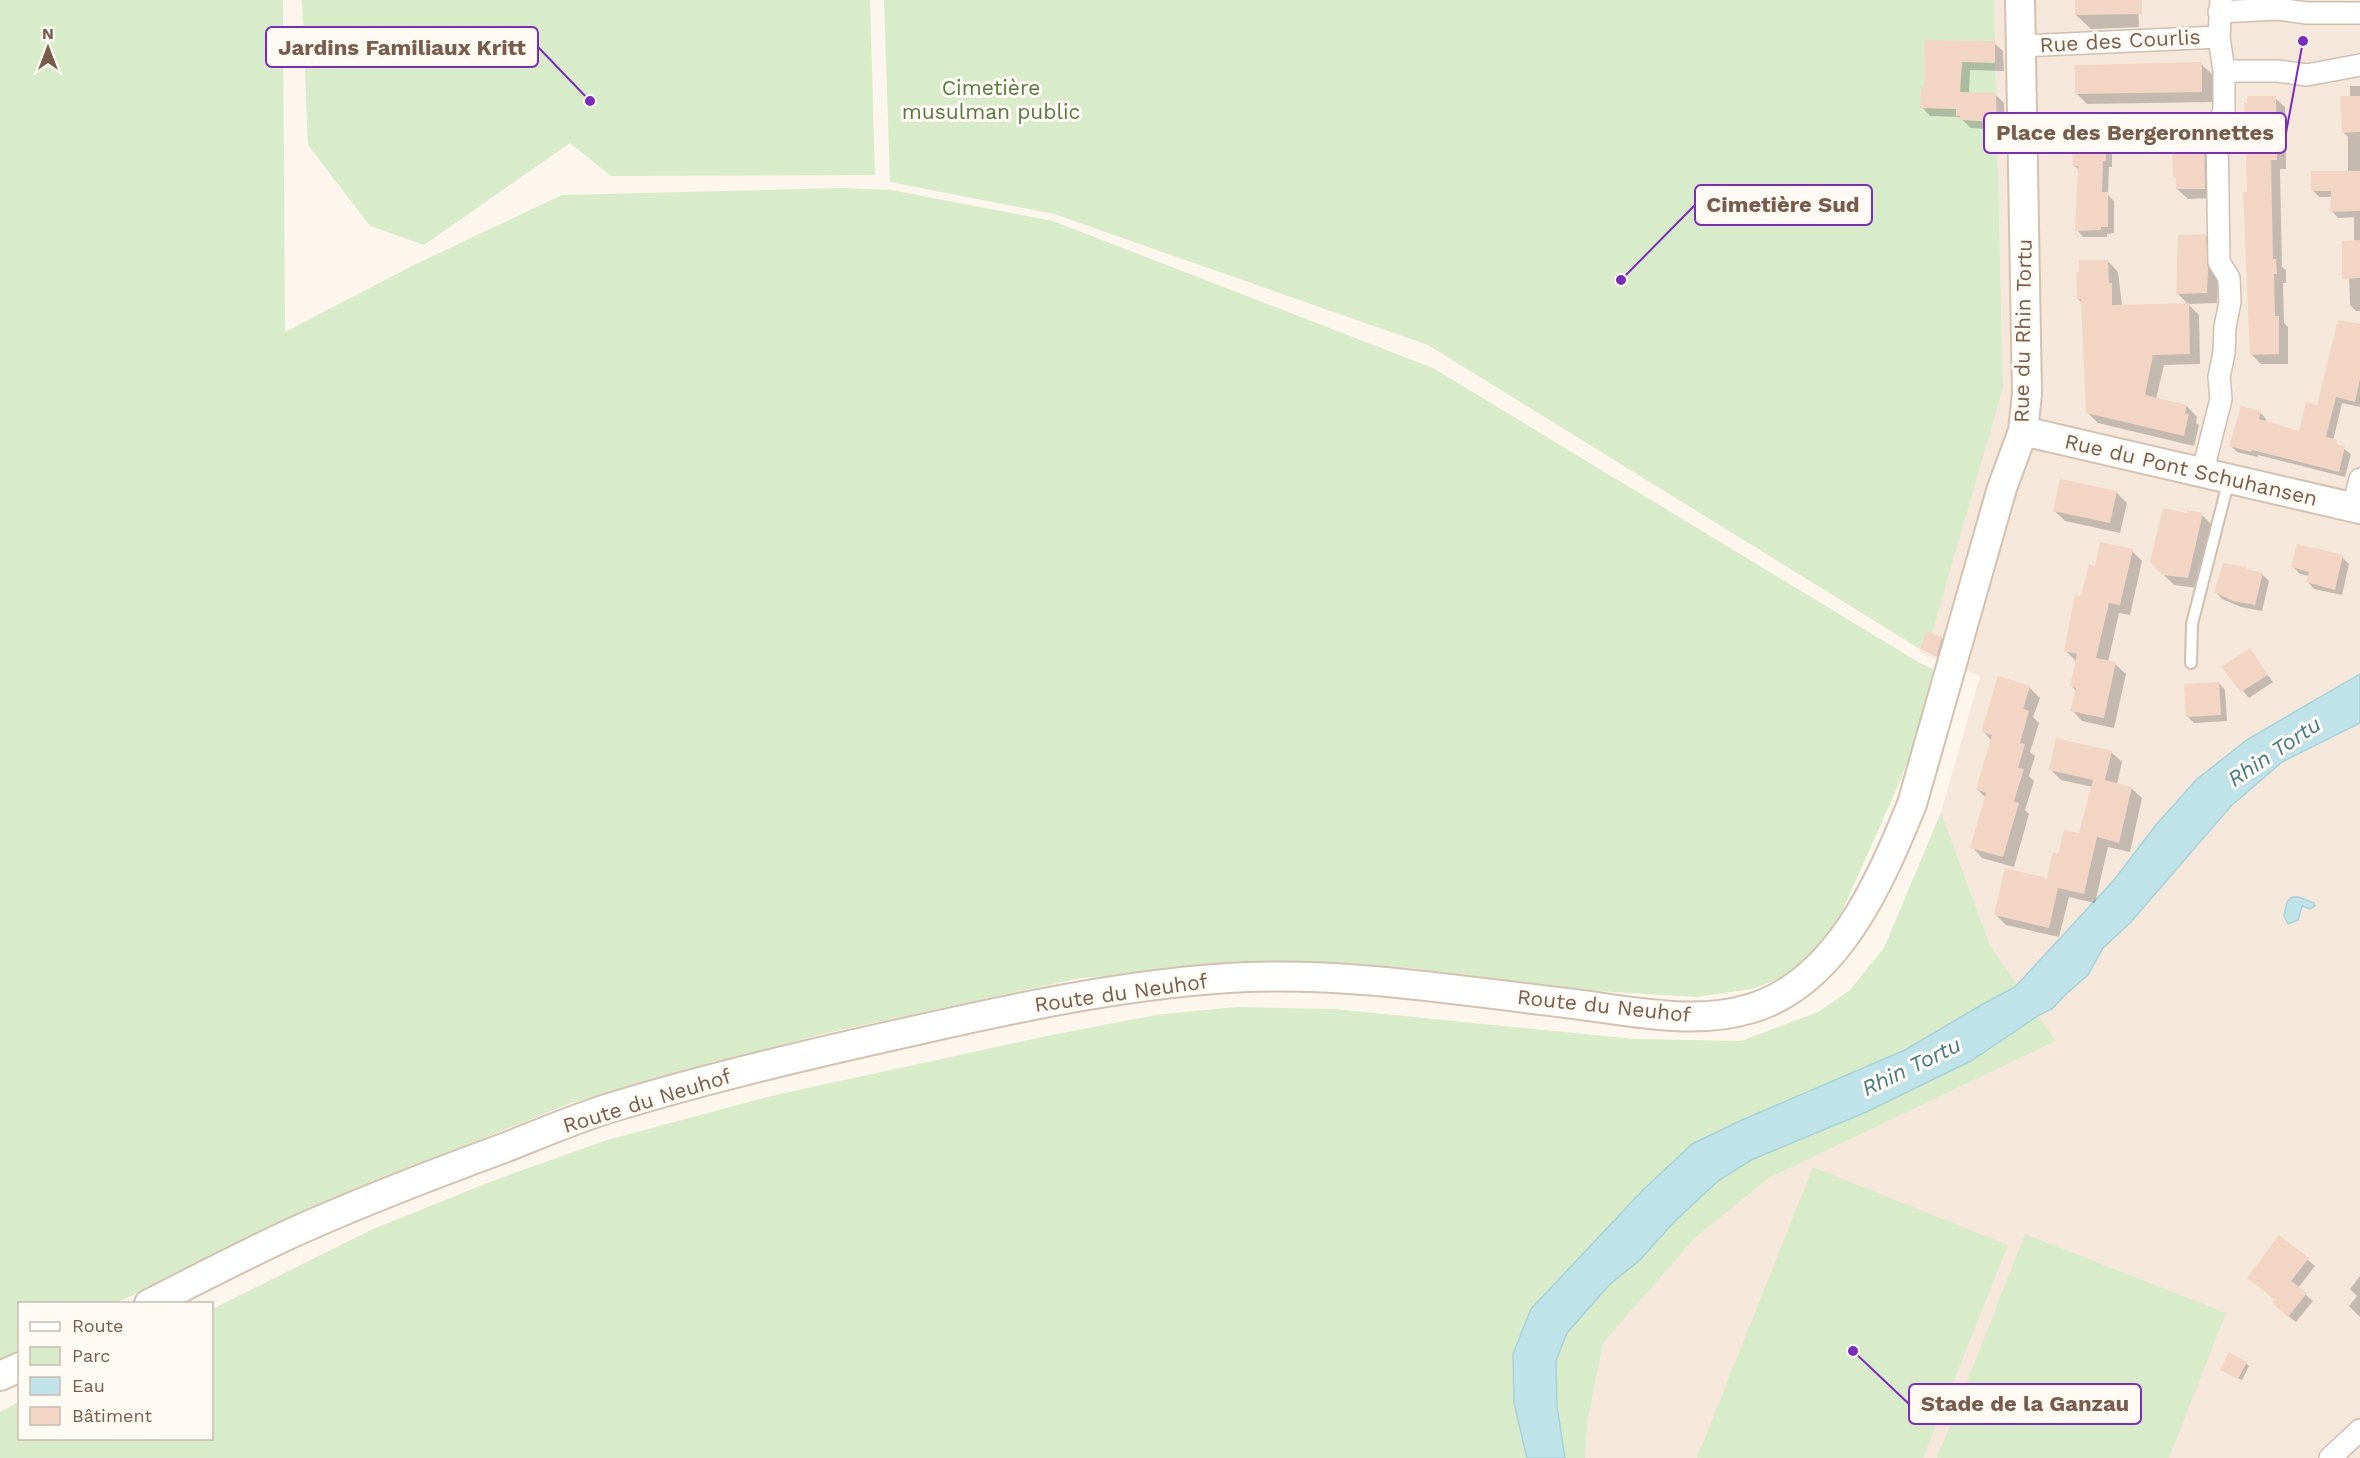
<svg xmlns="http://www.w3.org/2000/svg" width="2360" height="1458" viewBox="0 0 2360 1458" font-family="'Work Sans',sans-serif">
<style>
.residential{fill:#f5e8da}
.green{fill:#d8ecc9}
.water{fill:#bfe3e8;stroke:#a5d3da;stroke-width:1.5}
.shadow{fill:#0003}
.building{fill:#f3d5c3}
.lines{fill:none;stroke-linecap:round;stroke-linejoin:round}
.lane-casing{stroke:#d1beb0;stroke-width:14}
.street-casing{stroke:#d1beb0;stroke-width:24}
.secondary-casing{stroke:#d6c0b0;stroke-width:32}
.lane{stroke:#fff;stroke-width:10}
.street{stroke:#fff;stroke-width:21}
.secondary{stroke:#fff;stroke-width:28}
.labels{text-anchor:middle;stroke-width:6;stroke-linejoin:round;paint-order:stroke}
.street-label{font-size:21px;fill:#7a5c4d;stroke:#fffaf3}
.park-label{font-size:21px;fill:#537a41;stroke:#fffaf3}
.water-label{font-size:22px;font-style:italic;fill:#437c86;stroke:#fffaf3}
.leader{fill:none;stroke:#7b2cbf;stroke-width:2}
.callout-dot{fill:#7b2cbf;stroke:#fffaf3;stroke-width:2}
.callout{fill:#fffaf3;stroke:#7b2cbf;stroke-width:2}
.callout-label{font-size:22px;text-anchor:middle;font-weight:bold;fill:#7a5c4d}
</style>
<rect width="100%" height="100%" fill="#fdf6ec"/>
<path class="residential" d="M 1994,0 L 2360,0 L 2360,1458 L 1585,1458 L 1588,1418 L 1603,1343 L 1695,1238 L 1769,1178 L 2056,1041 L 1990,945 L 1941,812 L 1980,676 L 1919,652 L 2003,388 Z"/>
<path class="green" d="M 0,0 L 283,0 L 285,332 L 414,265 L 562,195 L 841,188 L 891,190 L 1053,221 L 1433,368 L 1915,660 L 1942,674 L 1901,779 L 1836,925 L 1805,961 L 1781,978 L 1752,989 L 1696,997 L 1596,991 L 1411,968 L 1271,963 L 1081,978 L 823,1034 L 571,1103 L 405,1170 L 116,1303 L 20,1304 L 19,1350 L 0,1360 Z
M 302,0 L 870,0 L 875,175 L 611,176 L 570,143 L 424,245 L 370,226 L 308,145 Z
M 884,0 L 1994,0 L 2003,388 L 1932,633 L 1926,631 L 1920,649 L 1428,345 L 1054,214 L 890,182 Z
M 1941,812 L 1990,945 L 2056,1041 L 1769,1178 L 1695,1238 L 1603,1343 L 1588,1418 L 1585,1458 L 0,1458 L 0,1412 L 19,1402 L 20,1438 L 212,1438 L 212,1309 L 373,1229 L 495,1180 L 607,1140 L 771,1096 L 1047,1036 L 1156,1015 L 1236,1007 L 1334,1009 L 1635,1039 L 1741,1041 L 1818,1012 L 1850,990 L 1884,948 Z
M 1813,1167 L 2008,1245 L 1923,1458 L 1697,1458 Z
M 2025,1234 L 2226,1313 L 2169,1458 L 1937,1458 Z"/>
<path class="water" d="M 2360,674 L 2360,723 L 2282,762 L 2231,806 L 2130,923 L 2103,948 L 2088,975 L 2066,994 L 2052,1009 L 2039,1015 L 1971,1061 L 1864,1113 L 1751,1160 L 1718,1181 L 1674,1222 L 1640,1260 L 1609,1285 L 1567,1333 L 1556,1361 L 1557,1406 L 1565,1458 L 1527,1458 L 1514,1403 L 1513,1354 L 1531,1309 L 1642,1191 L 1692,1144 L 1742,1120 L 1905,1050 L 1983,1004 L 2015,987 L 2114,880 L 2155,826 L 2197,779 L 2248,739 Z
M 2292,897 L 2299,897 L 2314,903 L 2315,906 L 2310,909 L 2302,906 L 2298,920 L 2288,924 L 2284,916 L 2287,902 Z"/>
<path class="shadow" d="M 2076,0 L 2138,0 L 2139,27 L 2091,29 L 2076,15 Z
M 1926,42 L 1994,43 L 2003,51 L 2004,71 L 1970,70 L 1969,94 L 1995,94 L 2004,103 L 2005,130 L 1971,128 L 1959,117 L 1930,116 L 1922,107 L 1926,89 Z
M 2201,64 L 2212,74 L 2212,102 L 2087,104 L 2077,94 Z
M 2350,86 L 2360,86 L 2360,269 L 2354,242 L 2354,217 L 2338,218 L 2332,211 L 2332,197 L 2319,197 L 2313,190 L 2348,172 L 2348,137 L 2343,132 L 2350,97 Z
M 2275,98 L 2285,107 L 2286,169 L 2280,169 L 2282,267 L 2286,270 L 2286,283 L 2283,283 L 2284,323 L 2288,327 L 2288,364 L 2261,364 L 2251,354 L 2248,194 Z
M 2105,127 L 2112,134 L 2112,167 L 2109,167 L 2108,195 L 2114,201 L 2114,233 L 2107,234 L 2107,237 L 2083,237 L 2077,230 L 2079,170 L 2074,165 Z
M 2203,133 L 2214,143 L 2215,198 L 2188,199 L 2177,189 L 2178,180 L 2174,176 Z
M 2205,235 L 2216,246 L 2218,280 L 2217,303 L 2188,304 L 2177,293 Z
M 2108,261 L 2118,272 L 2122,306 L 2188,304 L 2199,315 L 2200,364 L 2164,365 L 2156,399 L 2187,406 L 2197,417 L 2196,423 L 2199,425 L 2194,446 L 2098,423 L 2087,412 L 2082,303 L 2078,299 Z
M 2349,272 L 2360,278 L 2360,311 L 2356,311 L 2350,305 Z
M 2360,335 L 2360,407 L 2342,403 L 2333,441 L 2351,454 L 2345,477 L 2258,455 L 2258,457 L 2237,452 L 2231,446 L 2260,412 L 2266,419 L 2265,423 L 2300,432 L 2319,407 Z
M 2116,492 L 2127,503 L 2120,533 L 2065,521 L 2055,511 Z
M 2188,515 L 2202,515 L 2212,525 L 2198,588 L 2174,585 L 2163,574 Z
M 2132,551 L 2142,561 L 2130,615 L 2119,613 L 2108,662 L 2115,664 L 2126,674 L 2114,728 L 2082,721 L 2072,710 L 2076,691 L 2072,686 L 2076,661 L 2065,650 L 2082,598 L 2096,568 Z
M 2342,557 L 2349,564 L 2342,595 L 2314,589 L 2308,582 L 2309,576 L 2300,574 L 2293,567 Z
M 2246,568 L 2249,571 L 2262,574 L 2269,581 L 2262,611 L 2241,607 L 2222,599 L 2216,592 Z
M 1942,638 L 1945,641 L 1940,658 L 1922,649 Z
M 2249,650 L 2273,682 L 2249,698 L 2223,667 Z
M 2219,683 L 2225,690 L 2227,721 L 2194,723 L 2187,716 Z
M 2029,687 L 2040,698 L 2033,717 L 2039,723 L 2030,752 L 2035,756 L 2029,776 L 2034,781 L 2025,810 L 2029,814 L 2014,867 L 1982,858 L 1972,847 L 1986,798 L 1977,789 L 1992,741 L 1983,731 Z
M 2111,752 L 2122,762 L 2117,784 L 2131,788 L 2142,798 L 2130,852 L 2108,847 L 2095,903 L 2069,897 L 2059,937 L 2006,925 L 1995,914 L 2048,880 L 2059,855 L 2080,835 L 2093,787 L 2061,780 L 2051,770 Z
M 2280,1237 L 2315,1266 L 2298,1288 L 2313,1301 L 2296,1322 L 2280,1310 L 2276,1300 L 2256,1284 Z
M 2360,1276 L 2360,1317 L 2349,1306 L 2357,1296 L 2350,1289 Z
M 2246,1363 L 2249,1366 L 2242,1380 L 2225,1372 Z"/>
<path class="building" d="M 2075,0 L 2142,0 L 2142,14 L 2075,15 Z
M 1925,40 L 1995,41 L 1995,63 L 1962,62 L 1960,92 L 1996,93 L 1997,122 L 1960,120 L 1960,116 L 1956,116 L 1956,109 L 1920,108 L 1921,87 L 1924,87 Z
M 2202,62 L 2202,92 L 2075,94 L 2075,65 Z
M 2247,96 L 2276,96 L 2277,160 L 2271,160 L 2273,259 L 2276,259 L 2277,274 L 2274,274 L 2275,316 L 2279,316 L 2279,354 L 2250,355 L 2243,192 L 2247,192 L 2244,103 L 2247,103 Z
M 2340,96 L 2360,96 L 2360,132 L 2342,133 Z
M 2106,126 L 2106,161 L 2103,161 L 2102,192 L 2108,192 L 2108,227 L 2101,227 L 2101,230 L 2075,231 L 2078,166 L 2073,166 L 2072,139 L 2075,139 L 2075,127 Z
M 2204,131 L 2205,189 L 2176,189 L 2176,177 L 2173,177 L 2172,144 L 2176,144 L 2175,132 Z
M 2311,171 L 2360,171 L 2360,211 L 2330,212 L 2331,191 L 2311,191 Z
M 2206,234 L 2208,269 L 2207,293 L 2176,294 L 2178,235 Z
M 2360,240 L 2360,278 L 2342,279 L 2342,241 Z
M 2079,260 L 2108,260 L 2109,283 L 2112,283 L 2112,305 L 2189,303 L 2190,354 L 2153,355 L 2145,395 L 2187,405 L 2185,413 L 2189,414 L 2184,436 L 2086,413 L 2081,299 L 2077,299 L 2076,272 L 2079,272 Z
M 2338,320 L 2360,324 L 2360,379 L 2355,402 L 2336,397 L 2326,437 L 2338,440 L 2336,444 L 2345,446 L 2339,472 L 2252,450 L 2251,452 L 2229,446 L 2241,406 L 2261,411 L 2259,419 L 2299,431 L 2306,402 L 2317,405 Z
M 2060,479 L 2117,491 L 2110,523 L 2053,511 Z
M 2163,508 L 2187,513 L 2187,510 L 2203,513 L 2188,578 L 2162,575 L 2150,562 Z
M 2100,542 L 2133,549 L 2120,605 L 2109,603 L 2096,658 L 2116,662 L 2104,718 L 2070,711 L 2076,688 L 2070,686 L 2077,654 L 2064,651 L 2075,595 L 2081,596 L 2089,564 L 2095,566 Z
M 2297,544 L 2343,555 L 2335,590 L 2306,582 L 2309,572 L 2291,567 Z
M 2223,563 L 2247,567 L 2247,569 L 2263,573 L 2255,605 L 2233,601 L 2214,592 Z
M 1926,631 L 1942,637 L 1937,656 L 1920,649 Z
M 2250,648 L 2268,675 L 2241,692 L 2221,667 Z
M 1998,676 L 2030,686 L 2023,709 L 2029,711 L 2020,743 L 2025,744 L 2018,768 L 2024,769 L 2014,801 L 2019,803 L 2003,857 L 1970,848 L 1986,793 L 1976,789 L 1992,735 L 1981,732 Z
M 2219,682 L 2221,715 L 2186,717 L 2184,684 Z
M 2056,738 L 2112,751 L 2105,780 L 2132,787 L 2119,843 L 2097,837 L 2084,894 L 2058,888 L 2049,928 L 1994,915 L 2005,868 L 2047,878 L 2053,852 L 2058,854 L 2064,830 L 2079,833 L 2093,780 L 2049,770 Z
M 2279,1235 L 2309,1258 L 2291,1281 L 2307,1293 L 2288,1317 L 2272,1303 L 2275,1299 L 2247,1278 Z
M 2229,1352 L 2247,1362 L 2238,1379 L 2220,1370 Z"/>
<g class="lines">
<defs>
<path id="lane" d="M 2191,663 L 2192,624 L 2229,479"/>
<path id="street" d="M 2219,12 L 2278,9 L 2307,13 L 2360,13
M 2022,46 L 2219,37
M 2224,71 L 2277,71 L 2307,75 L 2360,65
M 2202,474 L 2221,399 L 2219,377 L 2224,353 L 2225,327 L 2230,302 L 2229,278 L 2219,262 L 2217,132 L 2224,110 L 2224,71 L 2219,37 L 2221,0
M 2353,508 L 2360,479
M 2330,1458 L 2360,1430"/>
<path id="secondary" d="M 2023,431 L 2360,509
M 149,1304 C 192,1282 235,1260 279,1239 C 352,1205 428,1176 504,1148 C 540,1134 576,1118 613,1107 C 711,1077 813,1053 913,1031 C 1023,1006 1135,982 1248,977 C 1354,973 1461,991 1566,1003 C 1625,1010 1691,1026 1749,1009 C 1837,984 1880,882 1912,804 L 2002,488 L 2023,431 L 2027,394 L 2020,0
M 0,1376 L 20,1367"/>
</defs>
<use href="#lane" class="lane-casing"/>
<use href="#street" class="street-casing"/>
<use href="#secondary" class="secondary-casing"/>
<use href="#lane" class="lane"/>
<use href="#street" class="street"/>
<use href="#secondary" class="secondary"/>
</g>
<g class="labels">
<g class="street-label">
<text transform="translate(2120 41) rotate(-3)" y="7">Rue des Courlis</text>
<text transform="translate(2023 331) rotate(-89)" y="7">Rue du Rhin Tortu</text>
<text transform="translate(2191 470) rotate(13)" y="7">Rue du Pont Schuhansen</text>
<text transform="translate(1121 993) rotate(-8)" y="7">Route du Neuhof</text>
<text transform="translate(1604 1006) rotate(6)" y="7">Route du Neuhof</text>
<text transform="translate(647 1101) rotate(-17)" y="7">Route du Neuhof</text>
</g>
<g class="park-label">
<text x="991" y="95">Cimetière<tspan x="991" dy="24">musulman public</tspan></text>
</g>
<g class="water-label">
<text transform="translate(2274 751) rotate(-34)" y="8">Rhin Tortu</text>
<text transform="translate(1911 1066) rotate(-26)" y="8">Rhin Tortu</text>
</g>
</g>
<path class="leader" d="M590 101L538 47M2303 41L2286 133M1621 280L1695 205M1853 1351L1909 1404"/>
<g class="callout-dot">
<circle cx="590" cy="101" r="6"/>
<circle cx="2303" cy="41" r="6"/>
<circle cx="1621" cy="280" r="6"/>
<circle cx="1853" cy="1351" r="6"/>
</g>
<g class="callout">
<rect x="266" y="27" width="272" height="40" rx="6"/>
<rect x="1984" y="113" width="302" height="40" rx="6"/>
<rect x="1695" y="185" width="177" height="40" rx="6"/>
<rect x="1909" y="1384" width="232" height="40" rx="6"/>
</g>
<g class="callout-label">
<text x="402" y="55">Jardins Familiaux Kritt</text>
<text x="2135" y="140">Place des Bergeronnettes</text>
<text x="1783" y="212">Cimetière Sud</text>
<text x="2025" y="1411">Stade de la Ganzau</text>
</g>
<rect x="18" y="1302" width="195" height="138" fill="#fffaf3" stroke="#cabbb1" stroke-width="1.5"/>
<rect x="30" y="1322" width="30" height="9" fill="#ffffff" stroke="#cabbb1" stroke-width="1.5"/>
<text x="72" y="1332" font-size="18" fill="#7a5c4d">Route</text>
<rect x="30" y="1347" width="30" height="18" fill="#d8ecc9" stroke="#cabbb1" stroke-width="1.5"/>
<text x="72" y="1362" font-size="18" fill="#7a5c4d">Parc</text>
<rect x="30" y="1377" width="30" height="18" fill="#bfe3e8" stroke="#cabbb1" stroke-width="1.5"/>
<text x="72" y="1392" font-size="18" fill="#7a5c4d">Eau</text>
<rect x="30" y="1407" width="30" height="18" fill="#f3d5c3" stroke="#cabbb1" stroke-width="1.5"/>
<text x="72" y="1422" font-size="18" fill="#7a5c4d">Bâtiment</text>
<g transform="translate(48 48)" stroke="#fffaf3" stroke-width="4.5" paint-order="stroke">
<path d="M0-4.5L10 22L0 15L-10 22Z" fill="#7a5c4d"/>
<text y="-9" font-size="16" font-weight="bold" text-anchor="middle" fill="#7a5c4d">N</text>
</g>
</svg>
